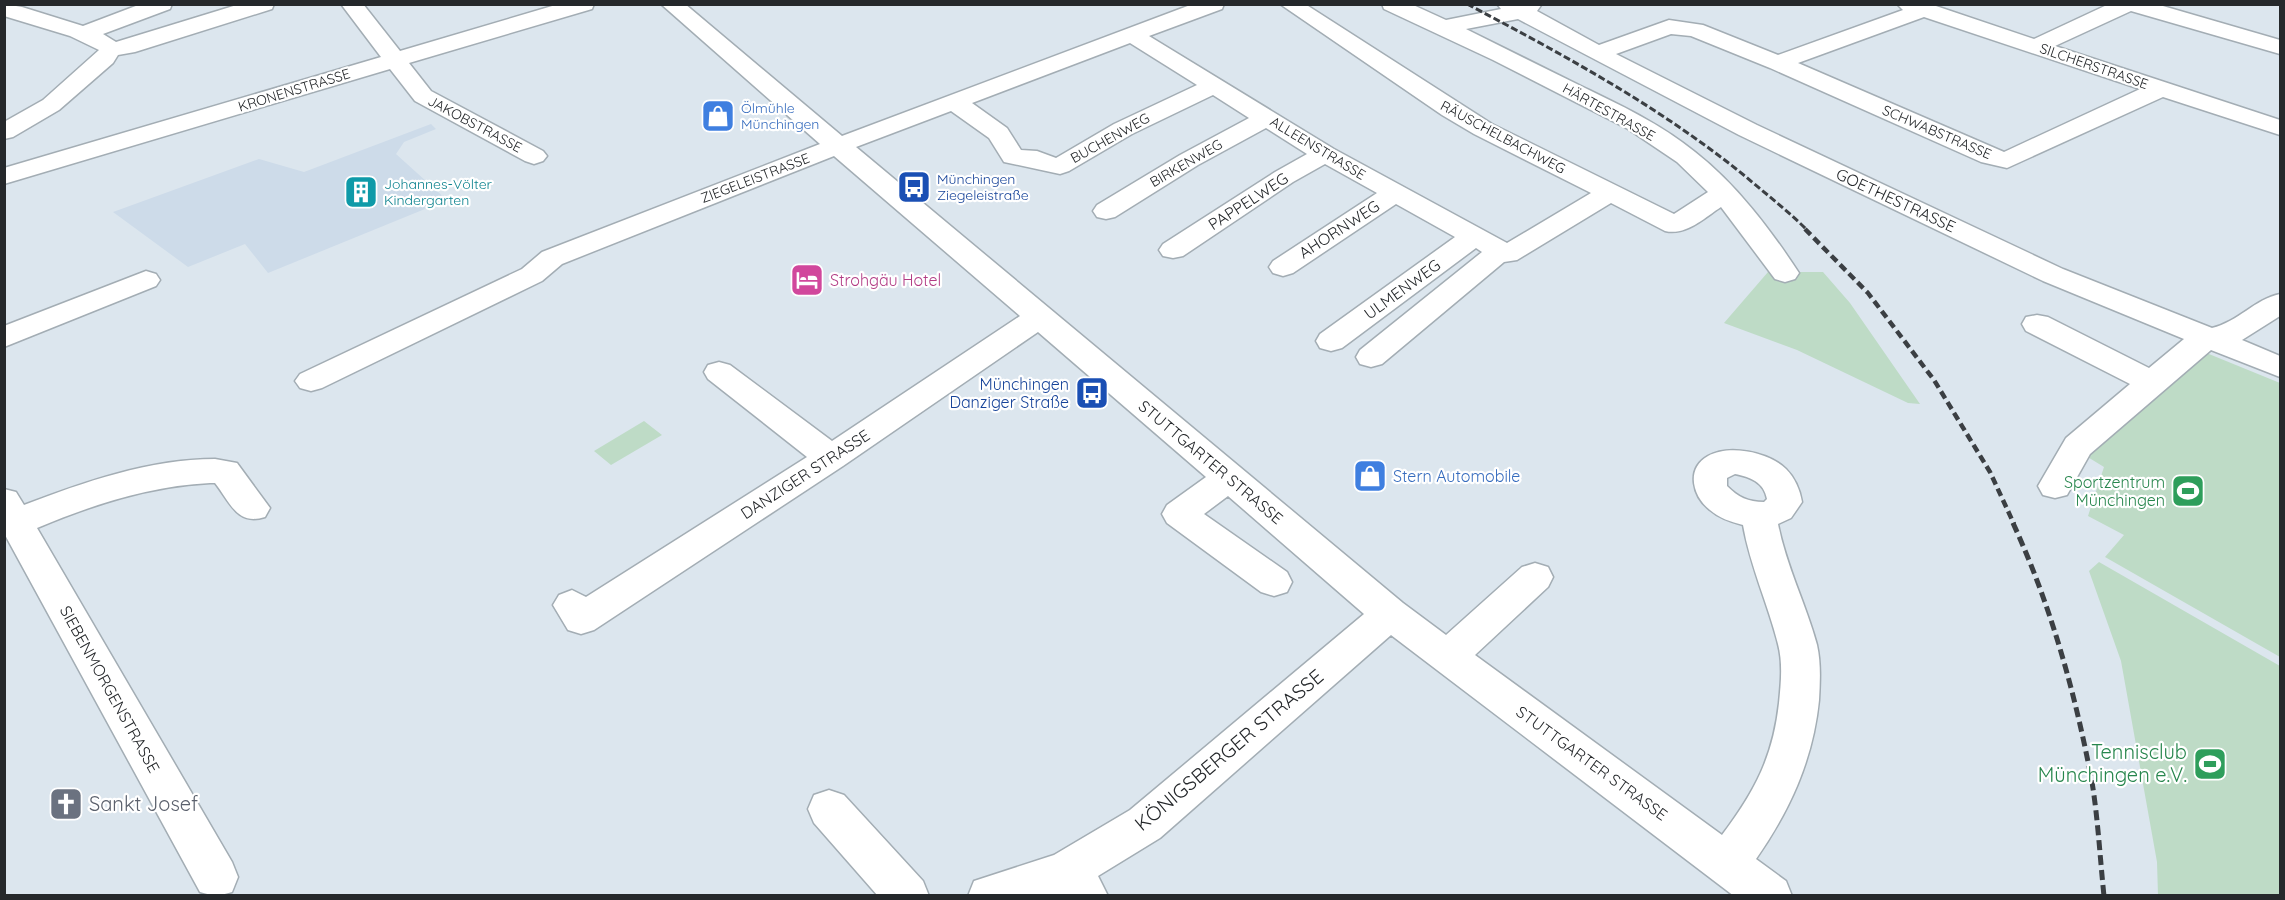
<svg xmlns="http://www.w3.org/2000/svg" width="2285" height="900" viewBox="0 0 2285 900" font-family="Quicksand,sans-serif">
<style>
.built{fill:#cddbe9}
.green{fill:#bedbc6}
.lines{fill:none;stroke-linecap:round;stroke-linejoin:round}
.minor-casing{stroke:#a3adb4;stroke-width:3}
.minor{fill:#fff;fill-rule:evenodd}
.rail-far2{stroke:#3b3f43;stroke-width:3;stroke-dasharray:7 3;stroke-linecap:butt}
.rail-far1{stroke:#3b3f43;stroke-width:4.5;stroke-dasharray:8 4.5;stroke-linecap:butt}
.rail{stroke:#3b3f43;stroke-width:5;stroke-dasharray:10 5;stroke-linecap:butt}
.labels{text-anchor:middle;stroke-width:4.5;stroke-linejoin:round;paint-order:stroke}
.far-street-label{font-size:14px;fill:#25282b;stroke:#fff}
.far-shop-label{font-size:14px;fill:#366cbe;stroke:#fff;text-anchor:start}
.far-transit-label{font-size:14px;fill:#164399;stroke:#fff;text-anchor:start}
.far-culture-label{font-size:14px;fill:#0d838f;stroke:#fff;text-anchor:start}
.street-label{font-size:16px;fill:#25282b;stroke:#fff}
.hotel-label{font-size:16px;fill:#b23c85;stroke:#fff;text-anchor:start}
.transit-label{font-size:16px;fill:#164399;stroke:#fff;text-anchor:end}
.shop-label{font-size:16px;fill:#366cbe;stroke:#fff;text-anchor:start}
.leisure-label{font-size:16px;fill:#27864d;stroke:#fff;text-anchor:end}
.near-street-label{font-size:20px;fill:#25282b;stroke:#fff}
.near-leisure-label{font-size:20px;fill:#27864d;stroke:#fff;text-anchor:end}
.near-worship-label{font-size:20px;fill:#5b616d;stroke:#fff;text-anchor:start}
</style>
<rect width="100%" height="100%" fill="#dce6ee"/>
<path class="built" d="M 431,124 L 436,129 L 404,142 L 396,154 L 447,200 L 268,273 L 245,244 L 188,267 L 113,212 L 259,159 L 304,172 Z"/>
<path class="green" d="M 1768,272 L 1823,272 L 1850,303 L 1920,404 L 1908,403 L 1797,350 L 1724,323 Z
M 2204,352 L 2280,383 L 2280,657 L 2105,557 L 2124,535 L 2088,516 L 2104,467 L 2086,456 Z
M 644,421 L 662,435 L 611,465 L 594,451 Z
M 2099,562 L 2280,666 L 2280,895 L 2158,895 L 2157,862 L 2121,661 L 2089,571 Z"/>
<g class="lines">
<defs>
<path id="minor" d="M 4,4 L 22,7 L 83,26 L 141,4 L 172,4 L 170,9 L 103,34 L 116,42 L 240,4 L 274,4 L 272,9 L 135,52 L 118,55 L 113,63 L 59,110 L 13,137 L 4,139 L 4,122 L 43,100 L 99,50 L 70,36 L 4,16 Z
M 341,4 L 363,4 L 400,51 L 559,4 L 594,4 L 592,9 L 409,63 L 431,91 L 543,151 L 547,156 L 543,161 L 534,164 L 525,161 L 415,101 L 390,69 L 4,184 L 4,168 L 381,57 Z
M 661,4 L 685,4 L 842,136 L 1193,4 L 1224,4 L 1222,9 L 1149,36 L 1334,149 L 1507,243 L 1591,193 L 1474,134 L 1442,115 L 1280,4 L 1305,4 L 1492,124 L 1674,214 L 1708,192 L 1677,162 L 1628,129 L 1493,60 L 1384,9 L 1382,4 L 1411,4 L 1446,20 L 1501,9 L 1497,4 L 1542,4 L 1537,11 L 1599,45 L 1669,20 L 1703,25 L 1778,55 L 1903,10 L 1897,4 L 1930,4 L 2034,39 L 2109,4 L 2156,4 L 2280,40 L 2280,54 L 2131,11 L 2055,46 L 2280,120 L 2280,135 L 2163,97 L 2007,168 L 1981,162 L 1770,68 L 1691,36 L 1671,34 L 1616,54 L 1757,125 L 2063,269 L 2212,328 C 2238,322 2255,299 2280,294 L 2280,316 L 2242,340 L 2280,356 L 2280,377 L 2211,350 L 2090,454 L 2067,495 L 2055,498 L 2043,495 L 2038,486 L 2066,438 L 2130,384 L 2026,331 L 2022,324 L 2026,317 L 2037,315 L 2048,317 L 2149,368 L 2184,339 L 2043,281 L 1739,135 L 1518,19 L 1466,29 C 1504,48 1542,67 1581,86 C 1620,105 1661,124 1695,152 C 1737,185 1770,229 1799,273 L 1795,279 L 1785,282 L 1775,279 L 1721,207 C 1704,218 1686,236 1665,231 L 1611,203 L 1517,260 L 1504,262 L 1382,364 L 1371,367 L 1360,364 L 1356,357 L 1360,350 L 1482,252 L 1476,248 L 1342,348 L 1331,351 L 1320,348 L 1316,341 L 1320,334 L 1455,237 L 1396,204 L 1293,273 L 1283,276 L 1273,273 L 1269,267 L 1273,261 L 1377,193 L 1325,164 L 1293,182 L 1183,256 L 1173,258 L 1163,256 L 1159,250 L 1163,244 L 1275,172 L 1307,154 L 1266,128 L 1198,165 L 1115,217 L 1106,219 L 1097,217 L 1093,211 L 1097,205 L 1180,155 L 1249,118 L 1213,95 L 1132,134 L 1069,171 L 1060,174 L 1004,162 L 989,138 L 951,111 L 856,147 L 1403,603 L 1446,635 L 1522,567 L 1535,563 L 1548,567 L 1553,577 L 1548,587 L 1475,655 L 1722,835 C 1755,791 1773,757 1779,703 C 1781,683 1783,663 1778,644 C 1768,604 1750,566 1743,525 C 1731,522 1719,518 1710,510 C 1693,497 1685,469 1708,456 C 1729,444 1769,452 1786,469 C 1795,478 1800,490 1802,502 L 1791,518 L 1778,524 C 1786,566 1806,604 1817,645 C 1821,663 1820,682 1819,700 C 1813,760 1790,810 1756,859 L 1786,881 L 1792,896 L 1734,896 L 1391,635 L 1160,838 L 1098,876 L 1108,896 L 968,896 L 974,881 L 1054,855 L 1130,810 L 1364,614 L 1228,496 L 1204,514 L 1287,572 L 1292,582 L 1287,592 L 1274,596 L 1261,592 L 1167,523 L 1162,514 L 1167,505 L 1206,477 L 1038,332 L 843,466 L 594,630 L 581,634 L 568,630 L 553,605 L 559,595 L 572,590 L 586,597 L 807,457 L 708,379 L 704,372 L 708,365 L 719,362 L 730,365 L 832,441 L 1020,316 L 834,156 L 562,264 L 542,281 L 322,388 L 311,391 L 300,388 L 295,381 L 300,374 L 522,269 L 542,252 L 820,144 ZM 1924,17 L 2140,89 L 2004,152 L 1798,63 ZM 1130,43 L 1197,85 L 1114,124 L 1056,158 L 1037,151 L 1021,150 L 1007,128 L 972,103 ZM 1735,474 C 1750,477 1764,482 1767,499 L 1764,502 C 1748,502 1738,497 1727,486 L 1727,478 Z
M 146,271 L 156,274 L 160,280 L 156,286 L 4,347 L 4,326 Z
M 215,459 L 237,463 L 270,508 L 265,517 C 237,526 230,502 215,483 L 210,483 C 149,486 92,505 37,528 L 232,862 L 238,877 L 232,892 C 220,896 212,896 200,892 L 4,533 L 4,489 L 16,492 L 24,505 C 84,482 150,459 215,459 Z
M 829,790 L 844,795 L 923,881 L 929,896 L 878,896 L 814,823 L 808,809 L 814,795 Z"/>
</defs>
<use href="#minor" class="minor-casing"/>
<use href="#minor" class="minor"/>
<path class="rail-far2" d="M 1467,4 C 1564,55 1660,107 1745,176 C 1766,194 1788,211 1807,230"/>
<path class="rail-far1" d="M 1805,229 L 1868,293 L 1934,380 L 1990,472 L 2014,524"/>
<path class="rail" d="M 2013,523 C 2051,606 2075,692 2092,782 C 2098,819 2100,858 2104,896"/>
</g>
<defs>
<symbol id="shop-square" viewBox="-11 -11 22 22"><rect x="-9" y="-9" width="18" height="18" rx="4" fill="#3f7fe0" stroke="#fff"/><path d="M-5-2.5h2.3a2.7 3.5 0 0 1 5.4 0H5L5.5 6h-11ZM-1.5-2.5h3a1.5 2.3 0 0 0-3 0Z" fill="#fff"/></symbol>
<symbol id="bus-square" viewBox="-11 -11 22 22"><rect x="-9" y="-9" width="18" height="18" rx="4" fill="#1a4fb4" stroke="#fff"/><path d="M-5-6H5V4H4V6H2V4H-2V6H-4V4H-5ZM-3.5-4V0h7V-4ZM-3.5 1.2v1.5H-2V1.2ZM2 1.2v1.5H3.5V1.2Z" fill="#fff"/></symbol>
<symbol id="building-square" viewBox="-11 -11 22 22"><rect x="-9" y="-9" width="18" height="18" rx="4" fill="#0f9aa8" stroke="#fff"/><path d="M-4-6H4V6H1V3H-1V6H-4ZM-2.5-4.3h1.7v1.8h-1.7ZM.8-4.3h1.7v1.8H.8ZM-2.5-1h1.7V.8h-1.7ZM.8-1h1.7V.8H.8Z" fill="#fff"/></symbol>
<symbol id="hotel-square" viewBox="-11 -11 22 22"><rect x="-9" y="-9" width="18" height="18" rx="4" fill="#d1479c" stroke="#fff"/><path d="M-6-4.5h1.5V1H6V5H4.5V3h-9V5H-6ZM-4 0a1.8 1.8 0 1 1 3.6 0ZM.5 0V-2.5h3Q6-2.5 6 0Z" fill="#fff"/></symbol>
<symbol id="stadium-square" viewBox="-11 -11 22 22"><rect x="-9" y="-9" width="18" height="18" rx="4" fill="#2e9e5b" stroke="#fff"/><path d="M0-5a6.5 5 0 1 0 0 10a6.5 5 0 1 0 0-10ZM-3.5-1.8h7v3.6h-7Z" fill="#fff"/></symbol>
<symbol id="church-square" viewBox="-11 -11 22 22"><rect x="-9" y="-9" width="18" height="18" rx="4" fill="#6b7280" stroke="#fff"/><path d="M-1.2-6h2.4v3.5h3.3v2.4h-3.3V6h-2.4V-.1h-3.3v-2.4h3.3Z" fill="#fff"/></symbol>
</defs>
<g fill-rule="evenodd">
<use href="#shop-square" x="699" y="97" width="38" height="38"/>
<use href="#bus-square" x="895" y="168" width="38" height="38"/>
<use href="#building-square" x="342" y="173" width="38" height="38"/>
<use href="#hotel-square" x="788" y="261" width="38" height="38"/>
<use href="#bus-square" x="1073" y="374" width="38" height="38"/>
<use href="#shop-square" x="1351" y="457" width="38" height="38"/>
<use href="#stadium-square" x="2169" y="472" width="38" height="38"/>
<use href="#stadium-square" x="2191" y="745" width="38" height="38"/>
<use href="#church-square" x="47" y="785" width="38" height="38"/>
</g>
<g class="labels">
<g class="far-street-label">
<text transform="translate(2094 66) rotate(19)" y="5">SILCHERSTRASSE</text>
<text transform="translate(294 90) rotate(-17)" y="5">KRONENSTRASSE</text>
<text transform="translate(1609 112) rotate(29)" y="5">HÄRTESTRASSE</text>
<text transform="translate(475 124) rotate(28)" y="5">JAKOBSTRASSE</text>
<text transform="translate(1937 132) rotate(23)" y="5">SCHWABSTRASSE</text>
<text transform="translate(1503 137) rotate(28)" y="5">RÄUSCHELBACHWEG</text>
<text transform="translate(1110 138) rotate(-29)" y="5">BUCHENWEG</text>
<text transform="translate(1318 148) rotate(31)" y="5">ALLEENSTRASSE</text>
<text transform="translate(1186 163) rotate(-30)" y="5">BIRKENWEG</text>
<text transform="translate(755 178) rotate(-21)" y="5">ZIEGELEISTRASSE</text>
</g>
<g class="far-shop-label">
<text x="741" y="113">Ölmühle<tspan x="741" dy="16">Münchingen</tspan></text>
</g>
<g class="far-transit-label">
<text x="937" y="184">Münchingen<tspan x="937" dy="16">Ziegeleistraße</tspan></text>
</g>
<g class="far-culture-label">
<text x="384" y="189">Johannes-Völter<tspan x="384" dy="16">Kindergarten</tspan></text>
</g>
<g class="street-label">
<text transform="translate(1896 200) rotate(25)" y="6">GOETHESTRASSE</text>
<text transform="translate(1248 201) rotate(-33)" y="6">PAPPELWEG</text>
<text transform="translate(1339 229) rotate(-33)" y="6">AHORNWEG</text>
<text transform="translate(1402 289) rotate(-36)" y="6">ULMENWEG</text>
<text transform="translate(1211 462) rotate(40)" y="6">STUTTGARTER STRASSE</text>
<text transform="translate(805 474) rotate(-33)" y="6">DANZIGER STRASSE</text>
<text transform="translate(110 689) rotate(61)" y="6">SIEBENMORGENSTRASSE</text>
<text transform="translate(1592 763) rotate(36)" y="6">STUTTGARTER STRASSE</text>
</g>
<g class="hotel-label">
<text x="830" y="286">Strohgäu Hotel</text>
</g>
<g class="transit-label">
<text x="1069" y="390">Münchingen<tspan x="1069" dy="18">Danziger Straße</tspan></text>
</g>
<g class="shop-label">
<text x="1393" y="482">Stern Automobile</text>
</g>
<g class="leisure-label">
<text x="2165" y="488">Sportzentrum<tspan x="2165" dy="18">Münchingen</tspan></text>
</g>
<g class="near-street-label">
<text transform="translate(1229 750) rotate(-40)" y="7">KÖNIGSBERGER STRASSE</text>
</g>
<g class="near-leisure-label">
<text x="2187" y="759">Tennisclub<tspan x="2187" dy="23">Münchingen e.V.</tspan></text>
</g>
<g class="near-worship-label">
<text x="89" y="811">Sankt Josef</text>
</g>
</g>
<rect width="2285" height="900" fill="none" stroke="#25282b" stroke-width="12"/>
</svg>
